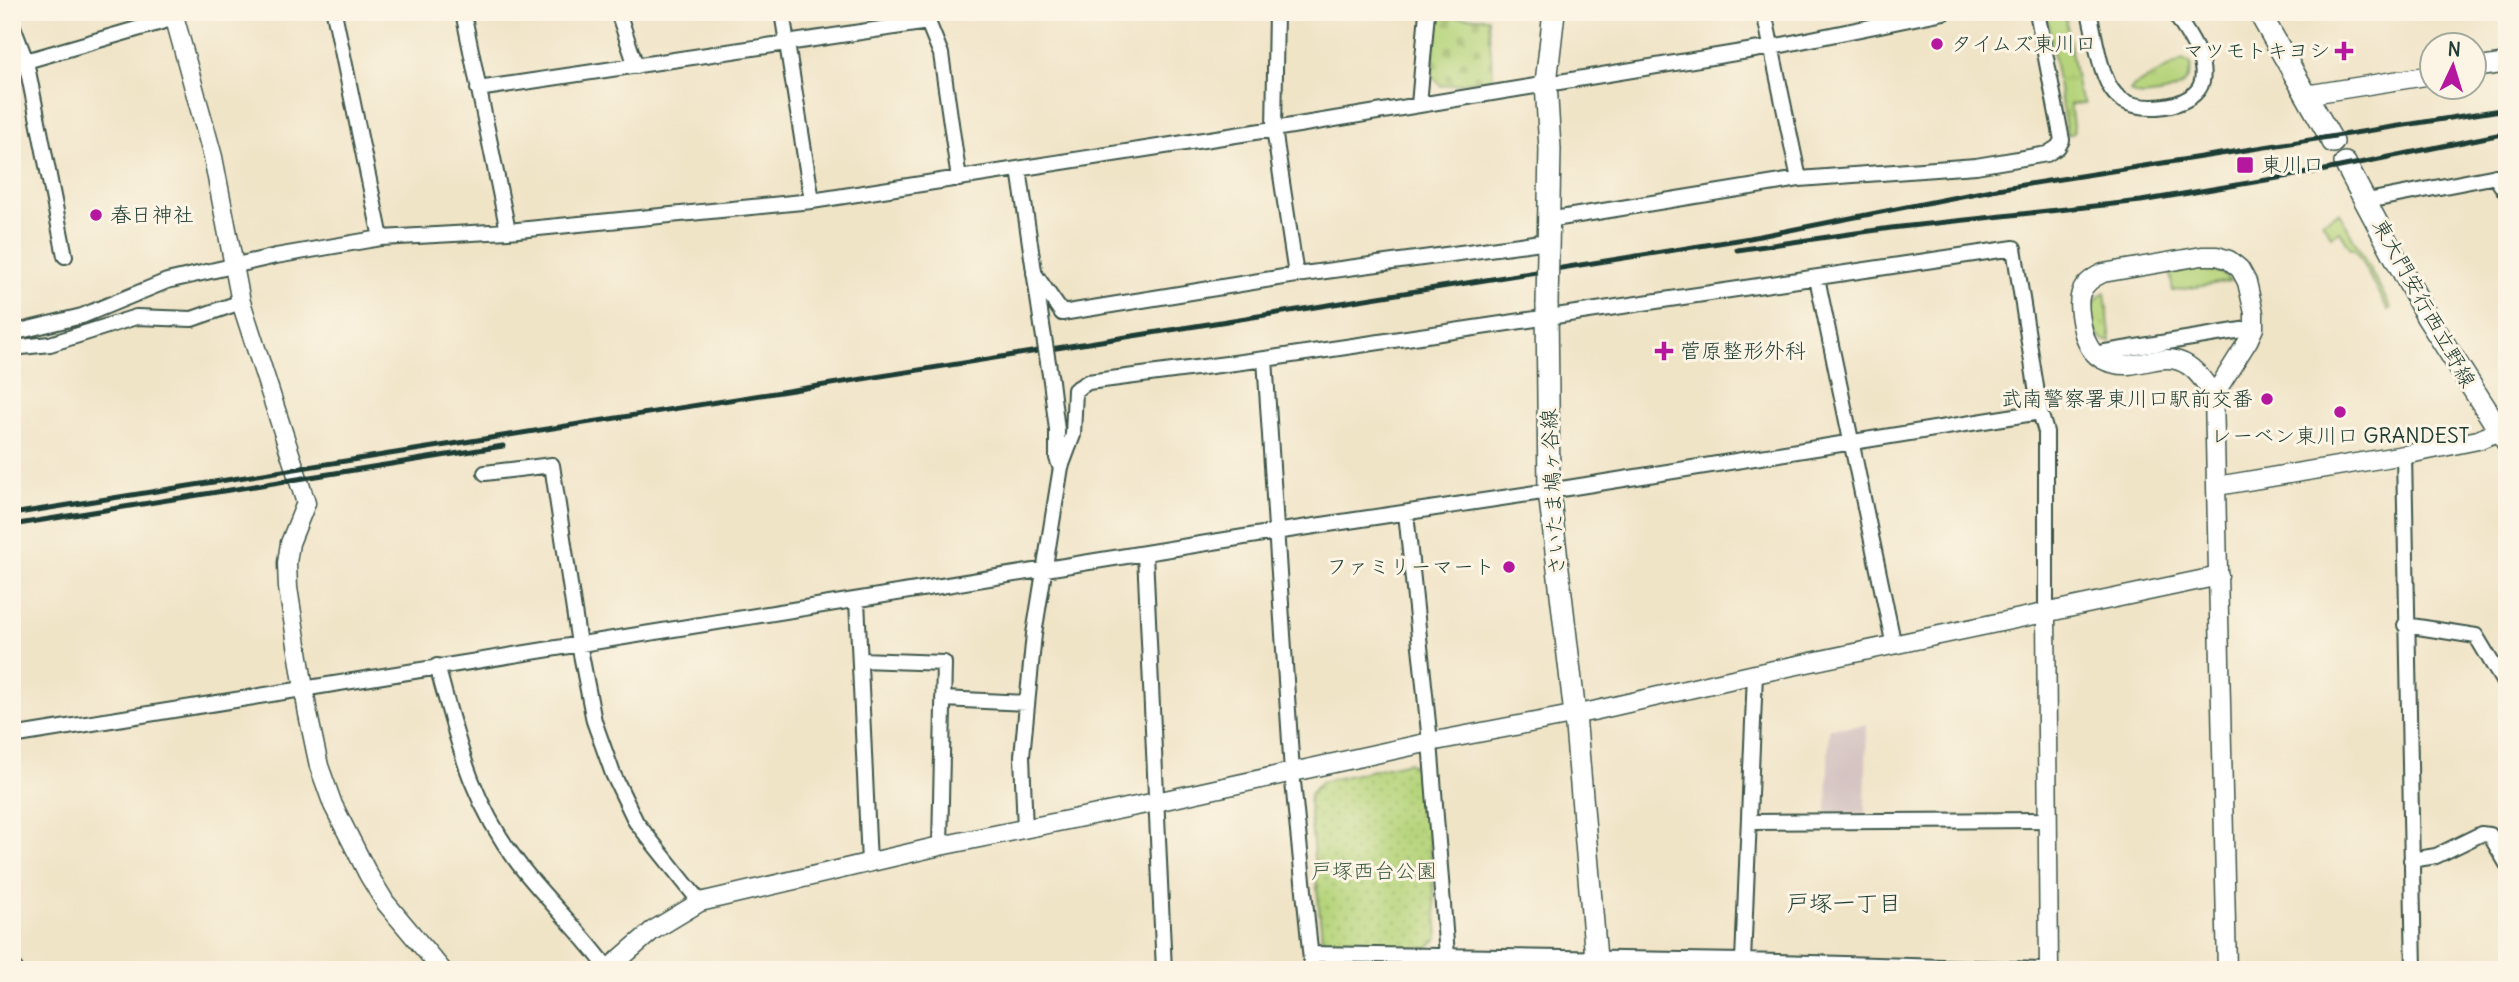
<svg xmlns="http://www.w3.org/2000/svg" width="2519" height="982" viewBox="0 0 2519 982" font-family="Delius,'Klee One',sans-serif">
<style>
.industrial{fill:#d1bfbf}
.grass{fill:url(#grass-tufts);stroke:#6a8858;stroke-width:2}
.cemetery{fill:url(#cemetery-stones);stroke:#6a8858;stroke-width:2}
.park{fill:url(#park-dots);stroke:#6a8858;stroke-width:2}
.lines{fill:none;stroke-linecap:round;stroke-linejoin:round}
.minor-casing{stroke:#3e564a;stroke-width:18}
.tertiary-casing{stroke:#3e564a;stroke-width:21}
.secondary-casing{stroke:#3e564a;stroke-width:24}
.minor{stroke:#fff;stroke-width:14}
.tertiary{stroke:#fff;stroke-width:18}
.secondary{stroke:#fff;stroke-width:21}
.rail{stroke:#1f3d34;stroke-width:5}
.minor-bridge-casing{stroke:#3e564a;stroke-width:18;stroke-linecap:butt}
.secondary-bridge-casing{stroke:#3e564a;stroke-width:24;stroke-linecap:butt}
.minor-bridge{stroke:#fff;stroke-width:14}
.secondary-bridge{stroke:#fff;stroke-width:21}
.poi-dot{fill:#b5179e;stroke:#fcf5e5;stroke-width:2.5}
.labels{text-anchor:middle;stroke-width:6;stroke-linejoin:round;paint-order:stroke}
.poi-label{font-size:21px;fill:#1f3d34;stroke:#fcf5e5;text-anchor:start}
.street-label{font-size:21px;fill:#1f3d34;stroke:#fcf5e5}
.park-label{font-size:21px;fill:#3d5b42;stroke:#fcf5e5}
.neighbourhood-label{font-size:23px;fill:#1f3d34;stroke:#fcf5e5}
</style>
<defs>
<pattern id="grass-tufts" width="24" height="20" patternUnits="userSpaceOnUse" patternTransform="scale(1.75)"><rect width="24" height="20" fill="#b6d47b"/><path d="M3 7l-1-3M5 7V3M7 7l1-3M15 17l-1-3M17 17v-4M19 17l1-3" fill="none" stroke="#9cb76b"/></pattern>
<pattern id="cemetery-stones" width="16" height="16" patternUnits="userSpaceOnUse" patternTransform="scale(1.75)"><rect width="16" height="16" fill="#b6d47b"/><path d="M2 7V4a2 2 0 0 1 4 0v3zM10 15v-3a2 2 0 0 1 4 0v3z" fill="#9cb76b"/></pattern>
<pattern id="park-dots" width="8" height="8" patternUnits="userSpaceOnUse" patternTransform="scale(1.75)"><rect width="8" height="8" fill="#b6d47b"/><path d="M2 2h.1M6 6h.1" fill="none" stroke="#9cb76b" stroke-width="1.8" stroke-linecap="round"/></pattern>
</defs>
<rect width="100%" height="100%" fill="#fcf5e5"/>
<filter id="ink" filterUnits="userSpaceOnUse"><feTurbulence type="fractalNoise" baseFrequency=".0143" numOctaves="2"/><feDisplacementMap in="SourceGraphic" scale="14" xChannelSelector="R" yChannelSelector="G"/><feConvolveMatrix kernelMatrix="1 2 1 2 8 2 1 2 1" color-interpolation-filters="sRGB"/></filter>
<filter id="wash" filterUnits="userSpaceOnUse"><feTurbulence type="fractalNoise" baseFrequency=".00686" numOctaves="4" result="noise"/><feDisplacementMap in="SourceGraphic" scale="28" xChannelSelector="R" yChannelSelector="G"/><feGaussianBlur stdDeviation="1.57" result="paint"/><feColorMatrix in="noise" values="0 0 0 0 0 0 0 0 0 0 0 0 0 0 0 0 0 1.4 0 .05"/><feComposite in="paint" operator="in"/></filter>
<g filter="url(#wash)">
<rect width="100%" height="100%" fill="#f0e4c7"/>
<path class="industrial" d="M 1867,725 L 1865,814 L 1827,813 L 1829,728 Z"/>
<path class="grass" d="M 2046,12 L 2054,12 L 2066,19 L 2078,92 L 2085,103 L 2070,104 L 2074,133 L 2067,135 Z
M 2182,60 L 2191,64 C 2190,88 2172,93 2151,95 C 2143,96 2137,97 2130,91 L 2134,86 Z
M 2339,212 L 2391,308 L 2388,310 L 2354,248 L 2351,249 L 2340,231 L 2332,236 L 2322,222 Z
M 2197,268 C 2212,269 2220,270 2230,281 L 2173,291 L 2170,273 Z
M 2105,292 L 2111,342 C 2085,338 2085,304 2105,292 Z"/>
<path class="cemetery" d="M 1436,16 L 1488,18 L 1493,79 L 1441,86 L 1432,76 Z"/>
<path class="park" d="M 1409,762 L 1423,772 L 1438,938 L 1427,948 L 1328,945 L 1322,938 L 1309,804 L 1310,794 L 1321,782 Z"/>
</g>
<g filter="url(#ink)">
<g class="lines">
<defs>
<path id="minor" d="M 334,12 L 381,238
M 463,12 L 508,231
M 618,12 L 636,66
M 782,12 L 812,201
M 1276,12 L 1274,129 L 1296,275
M 1764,12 L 1799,179
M 2089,12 C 2095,35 2100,78 2115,94 C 2133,116 2197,109 2202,81 C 2207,58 2185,31 2174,12
M 12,24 L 26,61 L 175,18
M 12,65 L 26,61 L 65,256
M 478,89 L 928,22 L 941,54 L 959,179
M 1419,105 L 1427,12
M 1019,169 L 1042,325
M 2495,176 L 2507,194
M 2367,201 L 2507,174
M 1548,220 L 1799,179 L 1976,166 L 2047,154 L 2058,147 L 2062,140 L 2037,12
M 1034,273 L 1062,313 L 1296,275 L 1549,241
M 1817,278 L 1894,646
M 12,333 L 82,316 L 167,281 L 276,256 L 381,238 L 508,231 L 812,201 L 1274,129 L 1772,47 L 1944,12
M 12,348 L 50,344 L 136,317 L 192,319 L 241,302
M 2093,354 L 2254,328
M 1265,359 L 1292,772 L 1312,970
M 1051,381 L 1057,430 L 1057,458 L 1060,466
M 2404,455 L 2414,970
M 485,473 L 552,465 L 579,644 L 594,721 L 613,774 L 636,822 L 700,902
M 1406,513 L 1430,742 L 1447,955
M 1145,554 L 1164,970
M 857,600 L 869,863
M 2405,625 L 2476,636 L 2507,688
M 861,660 L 944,663 L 940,846
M 437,666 C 458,741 470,800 518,863 C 546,900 581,931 608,969
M 943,699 L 1027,703
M 12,736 L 1275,532 L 1549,491 L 2040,412
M 1750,822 L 2048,820
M 1025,830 L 1022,756 L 1034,634 L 1061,467 L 1073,435 L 1075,390 L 1088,382 L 1265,359 L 2014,248 L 2040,412 L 2046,432 L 2046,613
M 2411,860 L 2436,856 L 2481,834 L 2490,835 L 2507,864
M 1311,954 L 1743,961 L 2042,970
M 1743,961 L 1755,674
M 12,965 L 16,970"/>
<path id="tertiary" d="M 173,12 L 213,157 L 241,302 L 306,503 L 290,543 L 287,563 L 288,588 L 308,714 L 319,766 L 333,805 L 368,874 L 385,902 L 442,970
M 2474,68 L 2507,63
M 2305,95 L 2432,75
M 2214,395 C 2205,383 2195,366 2179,361 C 2158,354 2136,369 2115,364 C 2094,360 2086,346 2082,326 C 2077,300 2076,285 2103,273 L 2202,256 L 2217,256 L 2229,260 L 2240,269 L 2247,282 L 2254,313 L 2254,328 L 2248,341 L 2214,395 L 2227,970
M 2217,486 L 2404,455 L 2478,440 L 2499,431
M 2046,613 L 2049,970
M 607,970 L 652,931 L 700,902 L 940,846 L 1156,802 L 1430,742 L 1593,711 L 1755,674 L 2219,576"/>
<path id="secondary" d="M 2259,12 L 2333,142
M 2345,163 L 2427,317 L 2507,442
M 1548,252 L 1550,149 L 1546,83 L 1554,12
M 1547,305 L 1549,491 L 1575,715 L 1597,970"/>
</defs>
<use href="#minor" class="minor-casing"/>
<use href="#tertiary" class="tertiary-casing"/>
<use href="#secondary" class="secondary-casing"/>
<use href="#minor" class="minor"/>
<use href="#tertiary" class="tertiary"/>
<use href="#secondary" class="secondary"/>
<path class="rail" d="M 1737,250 L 1891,228 L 2141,201 L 2320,171 L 2507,133
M 12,514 L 1750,238 L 1997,189 L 2507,109
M 12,525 L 503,446"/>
<defs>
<path id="minor-bridge" d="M 1042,325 L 1051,381"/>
<path id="secondary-bridge" d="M 1547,305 L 1548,252"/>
</defs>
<use href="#minor-bridge" class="minor-bridge-casing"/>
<use href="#secondary-bridge" class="secondary-bridge-casing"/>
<use href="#minor-bridge" class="minor-bridge"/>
<use href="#secondary-bridge" class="secondary-bridge"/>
</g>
</g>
<g class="poi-dot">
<circle cx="1937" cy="44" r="7"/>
<path d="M2340.5 40.5h7v7h7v7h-7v7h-7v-7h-7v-7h7z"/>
<rect x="2236" y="156" width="18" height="18" rx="3.5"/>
<circle cx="96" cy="215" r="7"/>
<path d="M1660.5 340.5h7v7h7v7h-7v7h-7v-7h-7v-7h7z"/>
<circle cx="2267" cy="399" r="7"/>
<circle cx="2340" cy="412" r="7"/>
<circle cx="1509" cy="567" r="7"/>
</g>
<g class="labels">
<g class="poi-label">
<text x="1951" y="51">タイムズ東川口</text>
<text x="2330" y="58" text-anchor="end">マツモトキヨシ</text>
<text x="2261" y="172">東川口</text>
<text x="110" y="222">春日神社</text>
<text x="1680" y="358">菅原整形外科</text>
<text x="2253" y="406" text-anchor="end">武南警察署東川口駅前交番</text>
<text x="2340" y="443" text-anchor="middle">レーベン東川口 GRANDEST</text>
<text x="1495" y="574" text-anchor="end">ファミリーマート</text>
</g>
<g class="street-label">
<text transform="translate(2424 303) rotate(61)" y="7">東大門安行西立野線</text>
<text transform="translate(1553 492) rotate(-93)" y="7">さいたま鳩ヶ谷線</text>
</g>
<g class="park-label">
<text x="1374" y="878">戸塚西台公園</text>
</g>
<g class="neighbourhood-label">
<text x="1844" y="911">戸塚一丁目</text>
</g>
</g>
<rect width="2519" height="982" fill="none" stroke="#fcf5e5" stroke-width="42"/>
<g transform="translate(2453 66) rotate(4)"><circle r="33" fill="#fcf5e5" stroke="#a4ab9e" stroke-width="2"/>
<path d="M0-5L12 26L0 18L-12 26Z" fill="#b5179e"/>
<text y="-10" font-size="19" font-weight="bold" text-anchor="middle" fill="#1f3d34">N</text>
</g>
</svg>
